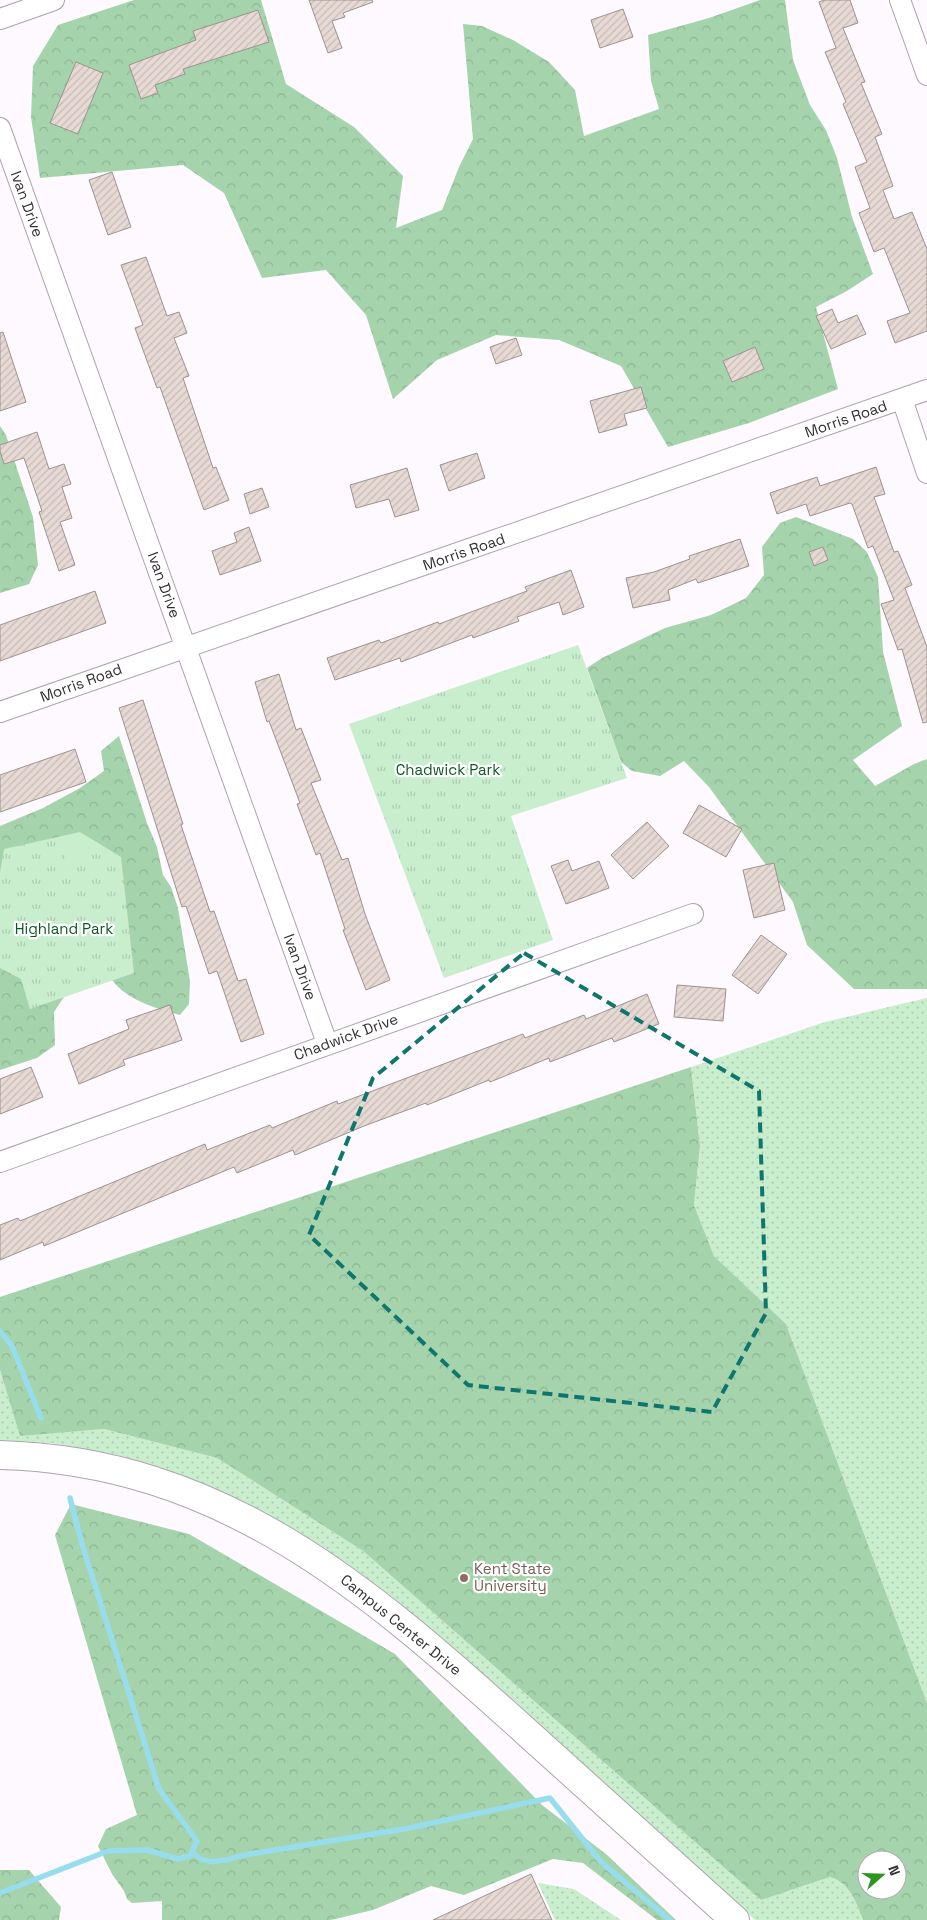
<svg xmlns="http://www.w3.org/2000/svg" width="927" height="1920" viewBox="0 0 927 1920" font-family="'Space Grotesk',sans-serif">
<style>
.grass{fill:url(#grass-dots)}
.forest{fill:url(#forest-crowns);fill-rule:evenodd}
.park{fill:url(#park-tufts)}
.pitch{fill:#c9eece}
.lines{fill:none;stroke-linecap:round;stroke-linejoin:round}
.stream{stroke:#97dded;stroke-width:5.5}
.building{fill:url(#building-hatch);stroke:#9d928d}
.street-casing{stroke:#aca4ac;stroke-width:22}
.secondary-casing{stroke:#aca4ac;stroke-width:30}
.street{stroke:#fff;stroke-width:20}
.secondary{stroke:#fff;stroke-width:28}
.marked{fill:none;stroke:#0f766e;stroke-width:4;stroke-dasharray:10 6;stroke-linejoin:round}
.education-dot{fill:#8d6e63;stroke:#fff;stroke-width:2}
.labels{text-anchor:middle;stroke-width:4.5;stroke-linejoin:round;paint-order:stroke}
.street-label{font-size:15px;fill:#322f32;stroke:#fff}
.park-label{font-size:15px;fill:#0f5727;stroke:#fff}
.education-label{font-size:15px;fill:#785e54;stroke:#fff;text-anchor:start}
</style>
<defs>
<pattern id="grass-dots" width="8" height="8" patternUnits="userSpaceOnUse" patternTransform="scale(1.25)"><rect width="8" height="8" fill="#c9eece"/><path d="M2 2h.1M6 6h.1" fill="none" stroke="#adccb1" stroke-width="1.8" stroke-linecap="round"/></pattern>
<pattern id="forest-crowns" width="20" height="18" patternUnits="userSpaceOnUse" patternTransform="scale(1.25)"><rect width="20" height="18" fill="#a5d4ac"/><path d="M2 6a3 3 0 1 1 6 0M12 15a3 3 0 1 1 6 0" fill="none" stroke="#8eb694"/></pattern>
<pattern id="park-tufts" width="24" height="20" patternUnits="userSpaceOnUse" patternTransform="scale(1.25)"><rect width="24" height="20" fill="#c9eece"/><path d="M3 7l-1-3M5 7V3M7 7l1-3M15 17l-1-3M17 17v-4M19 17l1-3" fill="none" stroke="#adccb1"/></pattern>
<pattern id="building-hatch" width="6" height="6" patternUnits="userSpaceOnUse" patternTransform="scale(1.25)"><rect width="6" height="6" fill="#e7dad5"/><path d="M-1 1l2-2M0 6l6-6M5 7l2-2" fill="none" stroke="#c7bbb7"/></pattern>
</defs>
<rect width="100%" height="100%" fill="#fef9fe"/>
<path class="grass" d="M 927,998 L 927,1703 L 786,1324 L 714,1256 L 694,1205 L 700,1146 L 691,1067 L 825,1022 Z
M 0,1370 L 20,1435 L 104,1429 L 217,1458 L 363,1551 L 761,1900 L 830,1877 C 850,1883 856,1902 863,1920 L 755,1920 L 507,1695 L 388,1594 L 296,1531 L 194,1481 L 122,1456 L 52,1443 L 0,1440 Z
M 538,1883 L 574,1889 L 621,1920 L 555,1920 Z"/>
<path class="forest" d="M 134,0 L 261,0 L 286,84 L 354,127 L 403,176 L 396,228 L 442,210 L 459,167 L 473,139 L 463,24 L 482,26 L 513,40 L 549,62 L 575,90 L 584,136 L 659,109 L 651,81 L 648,35 L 709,18 L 760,0 L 785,0 L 793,60 L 810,105 L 826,130 L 837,158 L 852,217 L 873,274 L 847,291 L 816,307 L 838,389 L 749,423 L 668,447 L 621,366 L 559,340 L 496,335 L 437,360 L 393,399 L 366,315 L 326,270 L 262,278 L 224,193 L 183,165 L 40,178 L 31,117 L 33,66 L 58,25 Z
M 0,426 L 6,435 L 33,517 L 38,565 L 29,584 L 0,593 Z
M 796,517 L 853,539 L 867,552 L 878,577 L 883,652 L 902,726 L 853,760 L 875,786 L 914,764 L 927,759 L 927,989 L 854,989 L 807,945 L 793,902 L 709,787 L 684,761 L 660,776 L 632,771 L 621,762 L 587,668 L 602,658 L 665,628 L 711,615 L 746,598 L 764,575 L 762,547 L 780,523 Z
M 119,736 L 147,823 L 157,847 L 163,875 L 171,887 L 178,908 L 190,981 L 189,1004 L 180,1015 C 156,1008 128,1001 112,980 L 0,946 L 0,826 L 43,808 L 80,788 L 104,771 L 101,751 Z
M 0,947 L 68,991 L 54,1012 L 55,1045 L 37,1058 L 0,1070 Z
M 691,1067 L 700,1146 L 694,1205 L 714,1256 L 786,1324 L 927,1703 L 927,1920 L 863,1920 C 856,1902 850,1883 830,1877 L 761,1900 L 363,1551 L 217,1458 L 104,1429 L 20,1436 L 0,1370 L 0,1297 ZM 867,1860 L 897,1860 L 897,1890 L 867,1890 Z
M 71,1504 L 189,1534 L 395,1654 L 542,1805 L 606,1854 L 676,1920 L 657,1920 L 583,1863 L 553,1859 L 464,1895 L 431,1886 L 373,1910 L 331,1920 L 162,1920 L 162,1901 L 132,1903 L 127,1899 L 124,1891 L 112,1874 L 98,1846 L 106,1829 L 137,1815 L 55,1535 Z
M 0,1870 L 29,1870 L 61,1907 L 59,1920 L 0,1920 Z"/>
<path class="park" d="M 578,645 L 627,778 L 511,816 L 553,940 L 444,978 L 349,724 Z
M 80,832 L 121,857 L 134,973 L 30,1009 L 21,979 L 0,968 L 0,873 L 4,849 Z"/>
<path class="pitch" d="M 87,839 L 92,863 L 68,869 L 63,845 Z"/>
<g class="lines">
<path class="stream" d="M 0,1331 L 12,1346 L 41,1418
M 192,1852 C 206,1868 227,1860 244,1855 L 404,1829 L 550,1798 L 601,1862 L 670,1920
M 0,1893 L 108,1851 L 147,1850 L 178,1859 L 190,1856 L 197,1841 L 159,1789 L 82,1544 L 70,1498"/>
</g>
<path class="building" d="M 309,0 L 372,0 L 373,2 L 343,13 L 345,17 L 332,21 L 342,48 L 328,53 Z
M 824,0 L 850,0 L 858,23 L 843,28 L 865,82 L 861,83 L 882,134 L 875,137 L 893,186 L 883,190 L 894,219 L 912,212 L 927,249 L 927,331 L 895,343 L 887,321 L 910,313 L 884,248 L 874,252 L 859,213 L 870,208 L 855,167 L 867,162 L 843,104 L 846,102 L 825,52 L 836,48 L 819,2 Z
M 623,9 L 633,37 L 600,48 L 591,20 Z
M 258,10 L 269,42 L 183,69 L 185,74 L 155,85 L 158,93 L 141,99 L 129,65 L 196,40 L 193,31 Z
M 76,62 L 103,73 L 78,134 L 50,123 Z
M 112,172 L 131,227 L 108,235 L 89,180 Z
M 146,257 L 167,316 L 179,312 L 187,333 L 174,338 L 189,376 L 183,378 L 213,468 L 216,467 L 229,500 L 204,510 L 160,387 L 157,388 L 135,328 L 143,325 L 121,265 Z
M 832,309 L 838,323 L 857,315 L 866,334 L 831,349 L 816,316 Z
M 3,332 L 26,402 L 0,411 L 0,333 Z
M 516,338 L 522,355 L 496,364 L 490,347 Z
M 755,347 L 764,369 L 732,382 L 723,361 Z
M 641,387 L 647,408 L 624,414 L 627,425 L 599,433 L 590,401 Z
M 37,432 L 49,469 L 64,464 L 71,484 L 62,487 L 72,518 L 60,522 L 75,565 L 59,571 L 39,512 L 42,511 L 24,458 L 4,464 L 0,451 L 0,445 Z
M 477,453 L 485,478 L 449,491 L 440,465 Z
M 876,467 L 885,494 L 874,497 L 894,552 L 898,551 L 912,585 L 905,588 L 927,647 L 927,722 L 923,723 L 902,649 L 898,650 L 881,604 L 894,600 L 873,546 L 868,548 L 852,504 L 850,503 L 810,516 L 806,504 L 777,514 L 770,493 L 817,477 L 820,486 Z
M 407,468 L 419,510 L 395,517 L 389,499 L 356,508 L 350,485 Z
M 262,488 L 269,507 L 250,514 L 244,494 Z
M 249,527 L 261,561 L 220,575 L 212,551 L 237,542 L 234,533 Z
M 740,539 L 749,566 L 698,583 L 696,579 L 668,590 L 670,600 L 633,608 L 626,578 L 654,572 L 690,559 L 689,556 Z
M 823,547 L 828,560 L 814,566 L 809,552 Z
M 571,570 L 584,607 L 563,615 L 559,602 L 517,617 L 519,621 L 473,638 L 472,635 L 401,662 L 400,658 L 335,680 L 327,658 L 379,640 L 381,643 L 438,622 L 439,624 L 527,591 L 525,587 Z
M 95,591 L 106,623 L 0,661 L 0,625 Z
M 279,674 L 296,730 L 301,728 L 321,780 L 311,783 L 342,860 L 348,858 L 365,914 L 390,980 L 366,990 L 343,930 L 345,929 L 320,853 L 316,855 L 297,804 L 300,803 L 269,721 L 267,722 L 255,682 Z
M 143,700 L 183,824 L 181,825 L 210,912 L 214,911 L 238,981 L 246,979 L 264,1034 L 241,1042 L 217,971 L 209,974 L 186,906 L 182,907 L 119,708 Z
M 75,749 L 86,782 L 0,812 L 0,775 Z
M 699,805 L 742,829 L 726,857 L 683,833 Z
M 647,822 L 669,846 L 633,879 L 611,855 Z
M 568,860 L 572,871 L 599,861 L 609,888 L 566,904 L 551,866 Z
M 774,863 L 785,910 L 754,918 L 743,870 Z
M 761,935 L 787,954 L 758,994 L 732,975 Z
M 677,985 L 726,989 L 723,1021 L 674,1017 Z
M 647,994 L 659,1024 L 614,1042 L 612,1038 L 550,1062 L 549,1058 L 490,1082 L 489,1080 L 427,1105 L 426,1103 L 364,1126 L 295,1155 L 293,1150 L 237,1173 L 234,1167 L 44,1246 L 43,1242 L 0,1260 L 0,1225 L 18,1218 L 20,1221 L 205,1144 L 207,1150 L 270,1125 L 272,1128 L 337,1101 L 338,1104 L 523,1034 L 525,1038 L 584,1015 L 586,1019 Z
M 170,1005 L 182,1040 L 123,1060 L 125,1065 L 79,1084 L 68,1054 L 129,1029 L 126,1020 Z
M 31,1067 L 43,1097 L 0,1114 L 0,1079 Z
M 531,1874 L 552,1920 L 433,1920 Z"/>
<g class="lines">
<defs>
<path id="street" d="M 900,0 L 927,75
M 0,19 L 54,0
M 0,128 L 327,1043
M 902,399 L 927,473
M 0,712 C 308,602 619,500 927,390
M 0,1162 L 693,914"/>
<path id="secondary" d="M 0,1455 C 221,1461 367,1588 522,1728 C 593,1792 664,1856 735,1920"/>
</defs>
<use href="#street" class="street-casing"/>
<use href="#secondary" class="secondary-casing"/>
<use href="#street" class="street"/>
<use href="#secondary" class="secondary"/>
</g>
<path class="marked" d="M 524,953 L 759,1091 L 766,1313 L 712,1412 L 468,1385 L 309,1235 L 373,1078 Z"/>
<circle class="education-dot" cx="464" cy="1578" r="5"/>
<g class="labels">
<g class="street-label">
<text transform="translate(27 204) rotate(70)" y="5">Ivan Drive</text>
<text transform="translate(846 419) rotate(-19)" y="5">Morris Road</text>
<text transform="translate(464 552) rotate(-19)" y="5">Morris Road</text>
<text transform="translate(164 585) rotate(70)" y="5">Ivan Drive</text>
<text transform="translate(81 683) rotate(-20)" y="5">Morris Road</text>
<text transform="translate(300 967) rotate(70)" y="5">Ivan Drive</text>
<text transform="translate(346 1037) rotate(-20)" y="5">Chadwick Drive</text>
<text transform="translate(401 1625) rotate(39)" y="5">Campus Center Drive</text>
</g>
<g class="park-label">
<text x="448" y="775">Chadwick Park</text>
<text x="64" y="934">Highland Park</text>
</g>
<g class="education-label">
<text x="474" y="1574">Kent State<tspan x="474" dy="17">University</tspan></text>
</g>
</g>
<g transform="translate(882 1875) rotate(70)"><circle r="24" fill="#ffffff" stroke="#adacad"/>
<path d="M0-4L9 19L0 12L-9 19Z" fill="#2c951d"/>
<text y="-8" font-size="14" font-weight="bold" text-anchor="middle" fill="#322f32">N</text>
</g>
</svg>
